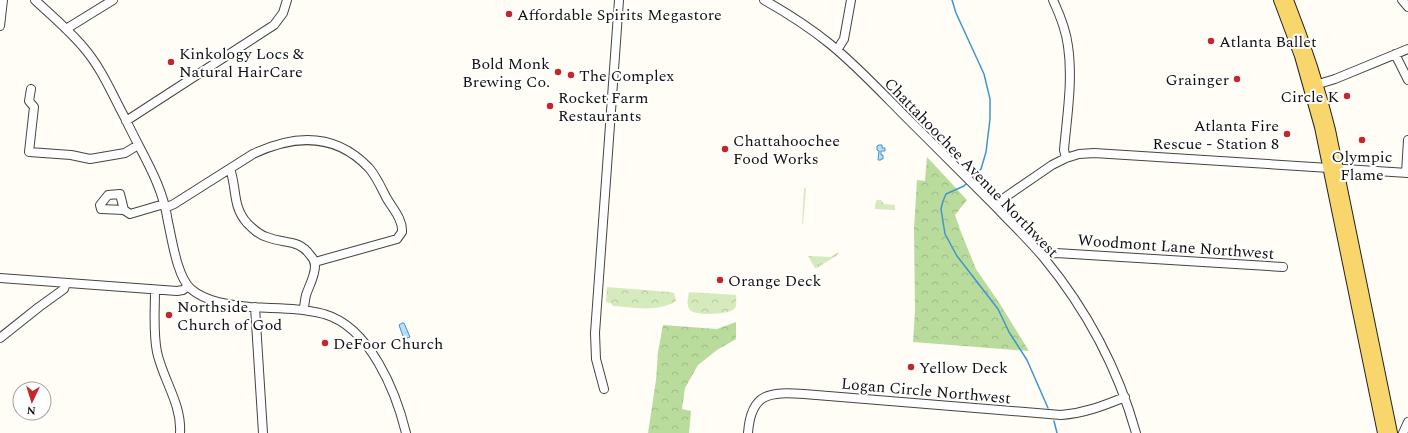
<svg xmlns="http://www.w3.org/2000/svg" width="1408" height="433" viewBox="0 0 1408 433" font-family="Spectral,serif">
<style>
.grass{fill:url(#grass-tufts)}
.forest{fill:url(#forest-crowns)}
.park{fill:url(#park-crowns)}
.water{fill:url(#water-ripples);stroke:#3f96cf}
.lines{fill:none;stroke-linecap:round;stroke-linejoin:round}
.stream{stroke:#3f96cf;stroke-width:1.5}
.minor-casing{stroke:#444;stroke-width:10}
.major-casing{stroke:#222;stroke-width:12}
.minor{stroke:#fff;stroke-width:8}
.major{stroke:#f9d66b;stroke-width:10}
.poi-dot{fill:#c4262e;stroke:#fff;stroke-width:1.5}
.labels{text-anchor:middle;stroke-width:4;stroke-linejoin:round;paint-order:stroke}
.poi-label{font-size:16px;fill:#111;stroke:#fff;text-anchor:start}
.street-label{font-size:16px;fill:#111;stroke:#fff}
</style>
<defs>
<pattern id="grass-tufts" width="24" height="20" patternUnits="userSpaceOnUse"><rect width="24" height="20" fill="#d5ebbd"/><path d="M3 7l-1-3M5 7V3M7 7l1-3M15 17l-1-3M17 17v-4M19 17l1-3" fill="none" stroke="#b6c8a1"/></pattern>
<pattern id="forest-crowns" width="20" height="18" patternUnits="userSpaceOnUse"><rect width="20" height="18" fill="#b9dc9c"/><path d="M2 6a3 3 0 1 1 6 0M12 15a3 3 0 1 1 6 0" fill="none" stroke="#9ebc85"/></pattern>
<pattern id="park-crowns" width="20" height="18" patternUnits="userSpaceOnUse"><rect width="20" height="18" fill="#d5ebbd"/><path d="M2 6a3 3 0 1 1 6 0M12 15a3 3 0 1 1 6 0" fill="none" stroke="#b6c8a1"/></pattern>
<pattern id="water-ripples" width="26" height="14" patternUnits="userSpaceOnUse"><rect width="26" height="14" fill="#b9e0f7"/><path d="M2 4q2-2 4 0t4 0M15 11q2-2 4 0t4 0" fill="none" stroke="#9ebfd3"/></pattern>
</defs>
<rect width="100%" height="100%" fill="#fffdf5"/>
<path class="grass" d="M 804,188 L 806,188 L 803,224 L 802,224 Z
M 838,252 L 839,254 L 817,268 L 815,268 L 808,256 L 831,257 Z"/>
<path class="forest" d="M 927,157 L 967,200 L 955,215 L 961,232 L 976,269 L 1000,304 L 1029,351 L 913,342 L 915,311 L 914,229 L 917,180 L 925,181 Z
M 736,322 L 736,339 L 717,350 L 698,365 L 685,388 L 682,409 L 691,411 L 689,433 L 648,433 L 656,380 L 658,352 L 663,325 L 717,329 Z"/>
<path class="park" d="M 877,200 L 881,200 L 884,204 L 895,205 L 895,210 L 875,209 L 875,204 Z
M 607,287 L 670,292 L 674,293 L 676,301 C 658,313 632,307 613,306 L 611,303 L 606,302 Z
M 689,292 L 736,295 C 736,299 737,305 735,308 C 731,315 695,316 690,310 C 686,305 688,298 689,292 Z"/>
<path class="water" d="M 879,145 L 882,145 L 882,148 L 885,148 L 885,151 L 881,151 L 881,155 L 883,155 L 883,159 L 881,159 L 881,160 L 878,160 L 879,151 L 877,150 L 877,146 Z
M 402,323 L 404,323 L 410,337 L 404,339 L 399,325 Z"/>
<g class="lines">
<path class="stream" d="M 952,0 L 956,13 L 984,74 L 990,99 L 990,119 L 986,152 L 981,169 L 972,177
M 968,182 L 964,186 L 946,194 L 943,201 L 941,209 L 945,234 L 957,256 L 998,309 L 1009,332 L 1027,360 L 1048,408
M 1054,421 L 1057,433"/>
<defs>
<path id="minor" d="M 35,0 C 52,16 70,31 84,48 C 102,69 112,94 125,118 C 135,140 148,161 157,183 C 162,195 166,208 168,222 C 172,239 177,277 191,289 C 206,302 230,305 250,307 C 274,308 300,308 324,314 C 370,327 396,392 406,433
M 764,0 C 787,13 809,27 830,44 C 862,70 891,103 921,132 C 946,157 971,182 996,207 C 1012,224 1029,240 1044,258 C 1086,309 1118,369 1136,433
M 1053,0 C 1060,15 1066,30 1068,46 C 1073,80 1067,116 1064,150 L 1066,158
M 1402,0 L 1408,7
M 0,26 L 3,0
M 66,29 L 113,0
M 837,50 L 844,39 L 851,0
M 1395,54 L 1408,80
M 1312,86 L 1335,79 L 1408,49
M 31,89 L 29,101 L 34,107 L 29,152 L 71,155 L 90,159 L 125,153 L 138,145
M 126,121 L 274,25 L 283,13 L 287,0
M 230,169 C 237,188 232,206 247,223 C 253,229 259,235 267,237 C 284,244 299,239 310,255 C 313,258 315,262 315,266 C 315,276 309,286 306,295 C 305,300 304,305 304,310
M 1406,173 L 1408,140
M 995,206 L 1004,198 L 1052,165 L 1066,158 L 1079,154 L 1094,153 L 1408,173
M 165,208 L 174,204 L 253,154 C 293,135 335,132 369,168 C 376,176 381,187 386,197 C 392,208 403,219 402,232 L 397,239 L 315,262
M 124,210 L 101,209 L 100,205 L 108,195 L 120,194 L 124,210 L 130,214 L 164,204
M 1044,258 L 1050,254 L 1056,253 L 1283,267
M 0,278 L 177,291 L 183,290 L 188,286
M 155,290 C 155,311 153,332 157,352 C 163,380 182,404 180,433
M 255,307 L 263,433
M 0,338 L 39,307 L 64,289 L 66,283
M 604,389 L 596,359 L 595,333 L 619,0
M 748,433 C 751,392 770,392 804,394 L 1061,415 C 1085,413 1103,406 1125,397
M 1403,433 L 1408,422"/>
<path id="major" d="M 1279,0 L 1300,56 L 1320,127 L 1383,433
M 1288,0 C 1305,43 1319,85 1330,130 L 1392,433"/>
</defs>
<use href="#minor" class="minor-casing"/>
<use href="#major" class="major-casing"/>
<use href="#minor" class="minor"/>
<use href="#major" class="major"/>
</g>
<g class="poi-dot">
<circle cx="509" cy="14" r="4"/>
<circle cx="1211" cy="41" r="4"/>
<circle cx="171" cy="62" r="4"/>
<circle cx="558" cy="72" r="4"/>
<circle cx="571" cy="75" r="4"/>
<circle cx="1237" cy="79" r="4"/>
<circle cx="1347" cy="96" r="4"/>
<circle cx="550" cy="106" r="4"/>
<circle cx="1287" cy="134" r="4"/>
<circle cx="1362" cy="140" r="4"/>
<circle cx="725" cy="149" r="4"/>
<circle cx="720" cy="280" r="4"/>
<circle cx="169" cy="315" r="4"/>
<circle cx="325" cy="343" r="4"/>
<circle cx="911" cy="367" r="4"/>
</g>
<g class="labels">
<g class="poi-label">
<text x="517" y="20">Affordable Spirits Megastore</text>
<text x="1219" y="47">Atlanta Ballet</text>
<text x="179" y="59">Kinkology Locs &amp;<tspan x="179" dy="18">Natural HairCare</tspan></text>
<text x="550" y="69" text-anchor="end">Bold Monk<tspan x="550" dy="18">Brewing Co.</tspan></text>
<text x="579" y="81">The Complex</text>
<text x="1229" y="85" text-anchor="end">Grainger</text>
<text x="1339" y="102" text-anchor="end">Circle K</text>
<text x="558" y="103">Rocket Farm<tspan x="558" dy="18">Restaurants</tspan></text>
<text x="1279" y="131" text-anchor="end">Atlanta Fire<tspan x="1279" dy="18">Rescue - Station 8</tspan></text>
<text x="733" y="146">Chattahoochee<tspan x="733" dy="18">Food Works</tspan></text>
<text x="1362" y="162" text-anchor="middle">Olympic<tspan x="1362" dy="18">Flame</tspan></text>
<text x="728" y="286">Orange Deck</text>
<text x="177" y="312">Northside<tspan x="177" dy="18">Church of God</tspan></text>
<text x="333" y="349">DeFoor Church</text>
<text x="919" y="373">Yellow Deck</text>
</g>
<g class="street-label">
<text transform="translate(972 167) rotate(46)" y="6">Chattahoochee Avenue Northwest</text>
<text transform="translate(1176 246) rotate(4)" y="6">Woodmont Lane Northwest</text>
<text transform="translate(926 390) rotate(5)" y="6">Logan Circle Northwest</text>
</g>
</g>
<g transform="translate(32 401) rotate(184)"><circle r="19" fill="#ffffff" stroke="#a0a0a0"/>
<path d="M0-3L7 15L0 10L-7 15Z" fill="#c4262e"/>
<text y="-6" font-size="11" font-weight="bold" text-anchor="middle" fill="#111111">N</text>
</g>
</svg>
